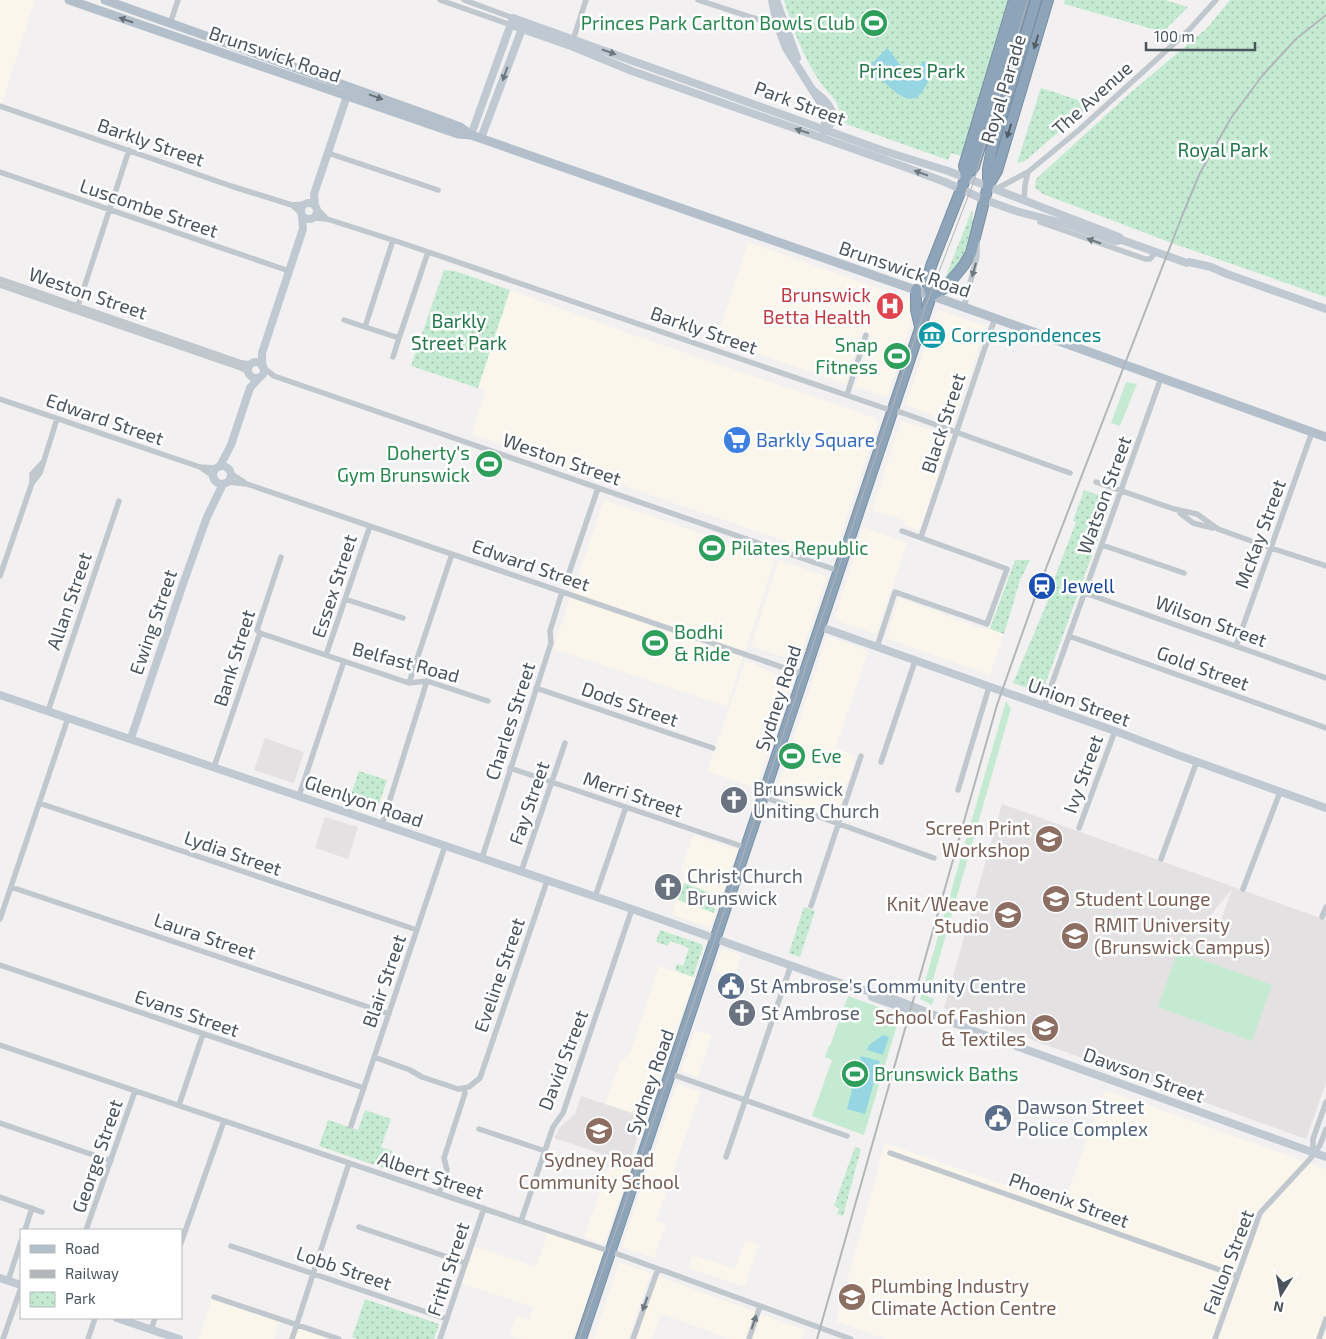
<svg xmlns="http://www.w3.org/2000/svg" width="1326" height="1339" viewBox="0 0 1326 1339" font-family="'Exo 2',sans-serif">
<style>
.commercial{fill:#faf6ec}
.education{fill:#e3e1e2;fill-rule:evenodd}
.grass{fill:#c4ebd1}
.park{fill:url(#park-dots)}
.water{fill:#96d6e3}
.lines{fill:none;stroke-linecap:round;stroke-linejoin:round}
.highway-casing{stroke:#7990a5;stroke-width:12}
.street{stroke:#c0c8cd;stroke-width:5.5}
.secondary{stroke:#c0c9d2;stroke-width:8}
.primary{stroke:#b3c0cc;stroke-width:9}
.highway{stroke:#8ea4b9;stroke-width:10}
.tram{stroke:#b3b6ba;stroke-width:1}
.rail{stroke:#b3b6ba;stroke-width:2}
.oneway{fill:#646f78}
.oneway2{fill:#515c65}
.oneway3{fill:#6d777f}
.oneway4{fill:#6d777e}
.labels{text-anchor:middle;stroke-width:5;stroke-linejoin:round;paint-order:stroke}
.leisure-label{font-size:19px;fill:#27864d;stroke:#fff;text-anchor:start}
.street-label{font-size:19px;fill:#4a545c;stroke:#fff}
.park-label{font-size:19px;fill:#227649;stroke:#fff}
.health-label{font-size:19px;fill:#be3a42;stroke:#fff;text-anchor:end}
.culture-label{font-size:19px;fill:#0d838f;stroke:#fff;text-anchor:start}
.shop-label{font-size:19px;fill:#366cbe;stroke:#fff;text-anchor:start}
.transit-label{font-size:19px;fill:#164399;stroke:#fff;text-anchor:start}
.worship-label{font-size:19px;fill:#5b616d;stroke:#fff;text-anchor:start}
.education-label{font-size:19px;fill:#785e54;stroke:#fff;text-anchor:end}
.service-label{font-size:19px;fill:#4e5e75;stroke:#fff;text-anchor:start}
</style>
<defs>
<pattern id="park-dots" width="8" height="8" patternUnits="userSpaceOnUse" patternTransform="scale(1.25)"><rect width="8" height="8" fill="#c4ebd1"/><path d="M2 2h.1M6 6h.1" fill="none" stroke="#a1c1ad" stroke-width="1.8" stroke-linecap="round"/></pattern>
</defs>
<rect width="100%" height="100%" fill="#f2f0f0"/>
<path class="commercial" d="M 0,0 L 35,0 L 0,110 Z
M 748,242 L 911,300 L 911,323 L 887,397 L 855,387 L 871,337 L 862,333 L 845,384 L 717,339 Z
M 510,290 L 622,331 L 875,418 L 878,423 L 834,556 L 832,557 L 472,434 L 485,391 L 478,388 Z
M 939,310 L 986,326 L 954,422 L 908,406 L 906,403 L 938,311 Z
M 901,421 L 951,436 L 920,531 L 904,525 L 905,521 L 872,510 Z
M 604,500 L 775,559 L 727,706 L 553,648 Z
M 863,527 L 907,543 L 876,634 L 837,621 L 835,618 Z
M 779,560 L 825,576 L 826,579 L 798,662 L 751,646 Z
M 899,598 L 978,627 L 990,629 L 1004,634 L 990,675 L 886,638 Z
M 827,636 L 868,651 L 836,746 L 837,749 L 856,756 L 836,818 L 775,796 Z
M 745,661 L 792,681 L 756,788 L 707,771 Z
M 693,835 L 738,850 L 711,928 L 672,915 L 685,874 L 681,871 Z
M 722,949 L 741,955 L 734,978 L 715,972 Z
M 659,966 L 695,978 L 646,1118 L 605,1104 L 620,1063 L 630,1053 Z
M 695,1030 L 712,1035 L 698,1077 L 681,1071 Z
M 677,1084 L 701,1092 L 656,1221 L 666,1224 L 654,1258 L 622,1247 Z
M 1105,1090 L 1326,1169 L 1326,1339 L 885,1339 L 836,1321 L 885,1143 L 1063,1205 Z
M 612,1157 L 632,1164 L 604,1244 L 584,1237 Z
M 548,1233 L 604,1252 L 574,1339 L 522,1339 L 510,1335 L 516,1316 L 529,1320 L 533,1307 L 460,1283 L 472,1246 L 536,1267 Z
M 745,1240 L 759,1245 L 745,1287 L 688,1268 L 693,1255 L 735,1269 Z
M 619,1262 L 651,1273 L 628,1339 L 593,1339 Z
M 657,1276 L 805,1330 L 801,1339 L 730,1339 L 661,1314 L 652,1339 L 636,1339 Z
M 212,1299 L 280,1321 L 274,1339 L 198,1339 Z
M 298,1327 L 334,1339 L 294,1339 Z"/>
<path class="education" d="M 265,738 L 304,752 L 294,783 L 254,770 Z
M 1002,804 L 1326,920 L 1326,1083 L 1306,1139 L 944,1008 ZM 1232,889 L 1217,932 L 1202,927 L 1201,927 Z
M 325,817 L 358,827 L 348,859 L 315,848 Z
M 581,1096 L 644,1117 L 629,1163 L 554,1138 L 560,1127 L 575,1114 Z"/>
<path class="grass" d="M 1126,382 L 1137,384 L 1120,426 L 1111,423 Z
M 1006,701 L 1011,709 L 1010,712 L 928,997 L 934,999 L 932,1005 L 920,999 Z
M 1178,951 L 1272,985 L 1252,1041 L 1158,1007 Z
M 848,996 L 900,1015 L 864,1135 L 812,1116 L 832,1060 L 825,1057 L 829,1046 L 830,1046 Z"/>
<path class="park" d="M 784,0 L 1008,0 L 961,156 L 951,153 L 948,160 L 846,124 C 840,117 840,108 835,100 C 830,94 824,88 820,82 C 804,58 792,28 784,0 Z
M 1065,0 L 1165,0 L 1188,7 L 1163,32 L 1064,4 Z
M 1230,0 L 1326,0 L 1326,297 L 1169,242 L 1043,194 L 1035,188 L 1036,179 L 1129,94 L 1207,28 Z
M 1041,88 L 1091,104 L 1025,161 L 1017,163 Z
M 972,210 C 976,232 965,269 944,281 Z
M 444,270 L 455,271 L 510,290 L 478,388 L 411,366 Z
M 1084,490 L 1112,500 L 1042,693 L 1013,683 L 1052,591 L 1050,590 L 1076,522 L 1073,521 Z
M 1015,560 L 1030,560 L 1020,580 L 1004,634 L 990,629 Z
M 359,771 L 387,780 L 377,810 L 349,801 Z
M 684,883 L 719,896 L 714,913 L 678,900 Z
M 804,907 L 815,911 L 800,957 L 789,953 Z
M 660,930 L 701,944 L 703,947 L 693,977 L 675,970 L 677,964 L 683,966 L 689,948 L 670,941 L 668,946 L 656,942 Z
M 365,1110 L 391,1119 L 381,1147 L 392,1151 L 386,1169 L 319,1146 L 328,1120 L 358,1130 Z
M 855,1147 L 861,1149 L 843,1216 L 837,1214 L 839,1208 L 834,1206 Z
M 365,1299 L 439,1324 L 434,1339 L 358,1339 L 352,1337 Z"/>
<path class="water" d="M 887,48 C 900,61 902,79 925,61 L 935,68 C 930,75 929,82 924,89 C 911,111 893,90 882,80 L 874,80 L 870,66 Z
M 883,1035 L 889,1037 L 883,1055 L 867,1050 L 869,1045 Z
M 861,1056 L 880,1061 L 865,1114 L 847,1109 Z"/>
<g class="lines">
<defs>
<path id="highway" d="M 966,177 L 964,166 L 1014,0
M 988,186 L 997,171 L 1048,0
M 916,290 L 916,310 L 920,327
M 931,296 L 946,287 L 964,265 L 971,253 L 988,186 L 988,169 L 992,148 L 1036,0
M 931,296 L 927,282 L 931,266 L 966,177 L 974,167 L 1024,0
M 581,1339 L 931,296"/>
</defs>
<use href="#highway" class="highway-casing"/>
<path class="street" d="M 440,0 L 511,25
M 464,0 L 513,18
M 698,0 L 772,24 L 781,23
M 170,24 L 178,0
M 572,43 L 586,0
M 0,106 L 231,186 L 292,205 L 304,204
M 328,153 L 438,190
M 0,172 L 289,271
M 996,189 L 1028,172 L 1079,130 L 1189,30 L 1216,0
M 1024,200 L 1025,185 L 1028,172
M 292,205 L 301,213
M 317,209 L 327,219
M 1042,217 L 1040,222 L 1145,259 L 1150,259 L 1155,253
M 314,218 L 327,219 L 402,243 L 884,408 L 903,413 L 1070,473
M 393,240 L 365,327 L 399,338 L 428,252
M 0,279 L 242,363 L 252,364
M 0,285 L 241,368 L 249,372
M 964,307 L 977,256 L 977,241
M 77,309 L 129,150
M 344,320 L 365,327
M 393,357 L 399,338
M 264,368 L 274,376 L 839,571
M 847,395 L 866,335
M 0,399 L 200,467 L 216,468
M 200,467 L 213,476
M 230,473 L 244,482
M 228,482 L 247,484 L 805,675
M 1096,482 L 1174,509 L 1197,514 L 1218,529 L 1271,548 L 1326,566
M 32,483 L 40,473 L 57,419
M 1180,513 L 1193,523 L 1213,528
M 921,537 L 995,318
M 1102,545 L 1184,573
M 0,576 L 32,483 L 32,474 L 42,463
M 568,576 L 598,488
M 1085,593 L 1326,678
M 345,599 L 403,618
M 260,633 L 409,683 L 427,681 L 488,701
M 1069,636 L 1326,728
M 1236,646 L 1312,432
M 877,647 L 895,592 L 987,624 L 1007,569 L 902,531
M 326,655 L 370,526
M 409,683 L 452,554
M 536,688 L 713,748
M 1044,706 L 1161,378
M 48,711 L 119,501
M 881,762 L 915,661
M 214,767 L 260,633 L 257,630 L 281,557
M 510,768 L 747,848
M 958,790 L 989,687
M 299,796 L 344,661
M 764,797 L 934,858
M 39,803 L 417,930
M 382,825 L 427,681
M 1079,828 L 1115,731
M 482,858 L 551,643 L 550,631 L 562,592
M 1161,859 L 1197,761
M 521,872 L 565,743
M 11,887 L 389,1014
M 1243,889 L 1280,792
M 595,897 L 626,807
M 811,906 L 861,756
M 1322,917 L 1326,907
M 0,919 L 68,718
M 0,965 L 364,1088
M 0,1045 L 612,1252 L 851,1339
M 374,1057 L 410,1070 L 422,1077 L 458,1089 L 469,1087 L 480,1078 L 547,881
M 671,1074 L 847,1136
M 179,1105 L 203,1034
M 0,1123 L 111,1161
M 351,1126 L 445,846
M 479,1129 L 545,1151
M 890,1153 L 1237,1276
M 1313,1153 L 1313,1139 L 1326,1102
M 726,1157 L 791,965
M 439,1193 L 447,1170 L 444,1158 L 465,1093 L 464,1089
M 0,1197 L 42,1212
M 521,1221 L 553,1127 L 563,1113 L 632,909
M 359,1227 L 465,1263
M 25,1230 L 32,1208
M 86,1230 L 135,1091
M 181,1243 L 224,1121
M 231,1246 L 447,1319
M 8,1281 L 21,1241
M 214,1297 L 339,1339
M 151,1330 L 155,1318
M 3,1339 L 21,1288
M 88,1339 L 95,1318
M 292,1339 L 349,1163
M 440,1339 L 484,1208
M 633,1339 L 658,1269
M 749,1339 L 760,1306
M 1215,1339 L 1260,1213 L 1310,1159 L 1320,1145 L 1326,1129
M 1319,1339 L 1326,1319"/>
<path class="secondary" d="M 772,0 L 777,24 L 786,48 L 825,110 L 825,130
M 776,0 L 797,58
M 511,25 L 571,46 L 632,71 L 902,166 L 945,182 L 985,200 L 1016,211 L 1066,224 L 1115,241 L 1122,240
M 815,92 C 824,99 837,110 831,123 C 829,127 826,129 824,133
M 471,135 L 513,18 L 884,151 L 948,171 L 1119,237 L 1122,240 L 1187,263 L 1189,262 L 1211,267 L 1227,274 L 1326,309
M 481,138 L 522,29
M301 211a8 8 0 1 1 16 0a8 8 0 1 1-16 0Z
M 315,206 L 314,194 L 350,87
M248 370a8 8 0 1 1 16 0a8 8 0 1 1-16 0Z
M 262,366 L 262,353 L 303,229 L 302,217
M 220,466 L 231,445 L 250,388 L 259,378
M213 475a9 9 0 1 1 18 0a9 9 0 1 1-18 0Z
M 821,627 L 1115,731 L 1178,755 L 1326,808
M 0,695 L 632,909 L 843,984 L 894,999 L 974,1031 L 1326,1157
M 131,738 L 183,584 L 207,517 L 223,484
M 872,997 L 920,1014
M 0,1278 L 21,1285
M 117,1318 L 179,1339"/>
<path class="primary" d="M 69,0 L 458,134 L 471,135
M 105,0 L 425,114 L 460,127 L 471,135 L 930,295 L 1326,437"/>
<use href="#highway" class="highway"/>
<path class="tram" d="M 579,1339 L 709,957 L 925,308 L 974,181 L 1028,0"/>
<path class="rail" d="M 817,1339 L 997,705 L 1038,589 L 1182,216 L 1200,173 L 1231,118 L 1262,76 L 1296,39 L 1326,15"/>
</g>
<defs><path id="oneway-solid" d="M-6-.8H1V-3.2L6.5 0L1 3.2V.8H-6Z" transform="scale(1.25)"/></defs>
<g class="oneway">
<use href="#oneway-solid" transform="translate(126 20) rotate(-161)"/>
<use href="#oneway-solid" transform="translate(376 97) rotate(20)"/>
</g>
<g class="oneway2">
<use href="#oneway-solid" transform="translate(1036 42) rotate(107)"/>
<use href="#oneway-solid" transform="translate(1009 131) rotate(107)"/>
</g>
<g class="oneway3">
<use href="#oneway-solid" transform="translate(609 52) rotate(19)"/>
<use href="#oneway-solid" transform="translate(505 74) rotate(110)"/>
<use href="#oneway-solid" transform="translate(802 131) rotate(-163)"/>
<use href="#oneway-solid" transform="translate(921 173) rotate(-160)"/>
</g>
<g class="oneway4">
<use href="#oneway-solid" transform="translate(1094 241) rotate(-161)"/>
<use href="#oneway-solid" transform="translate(974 270) rotate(105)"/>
<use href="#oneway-solid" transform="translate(645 1304) rotate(110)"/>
<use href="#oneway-solid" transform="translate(754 1322) rotate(-71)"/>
</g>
<defs>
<symbol id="stadium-disc" viewBox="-11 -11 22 22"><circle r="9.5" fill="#2e9e5b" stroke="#fff"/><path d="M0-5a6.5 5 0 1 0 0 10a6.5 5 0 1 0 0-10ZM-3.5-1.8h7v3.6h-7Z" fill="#fff"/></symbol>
<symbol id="hospital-disc" viewBox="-11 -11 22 22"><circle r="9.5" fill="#e0444e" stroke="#fff"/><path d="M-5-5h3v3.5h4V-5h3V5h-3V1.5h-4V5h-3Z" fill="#fff"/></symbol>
<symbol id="museum-disc" viewBox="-11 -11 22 22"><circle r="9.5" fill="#0f9aa8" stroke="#fff"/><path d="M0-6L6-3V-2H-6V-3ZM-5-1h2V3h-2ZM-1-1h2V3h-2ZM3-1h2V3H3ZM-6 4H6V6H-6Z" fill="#fff"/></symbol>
<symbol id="supermarket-disc" viewBox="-11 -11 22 22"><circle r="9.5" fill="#3f7fe0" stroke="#fff"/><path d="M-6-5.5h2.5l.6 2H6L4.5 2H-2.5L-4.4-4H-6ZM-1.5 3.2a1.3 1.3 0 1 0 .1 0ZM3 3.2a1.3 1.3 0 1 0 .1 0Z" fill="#fff"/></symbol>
<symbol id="station-disc" viewBox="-11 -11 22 22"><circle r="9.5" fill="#1a4fb4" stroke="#fff"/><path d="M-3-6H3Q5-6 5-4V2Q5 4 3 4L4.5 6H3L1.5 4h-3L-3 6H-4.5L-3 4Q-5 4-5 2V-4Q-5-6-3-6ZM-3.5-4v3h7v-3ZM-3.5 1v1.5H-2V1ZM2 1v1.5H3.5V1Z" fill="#fff"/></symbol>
<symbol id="church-disc" viewBox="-11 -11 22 22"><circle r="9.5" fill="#6b7280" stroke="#fff"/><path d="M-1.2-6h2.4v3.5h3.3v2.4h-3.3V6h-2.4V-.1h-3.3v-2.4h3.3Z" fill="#fff"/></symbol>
<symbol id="university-disc" viewBox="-11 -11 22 22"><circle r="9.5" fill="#8d6e63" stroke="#fff"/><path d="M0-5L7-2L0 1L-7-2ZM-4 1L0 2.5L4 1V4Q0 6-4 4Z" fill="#fff"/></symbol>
<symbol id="civic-disc" viewBox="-11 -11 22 22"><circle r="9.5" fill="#5c6f8a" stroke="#fff"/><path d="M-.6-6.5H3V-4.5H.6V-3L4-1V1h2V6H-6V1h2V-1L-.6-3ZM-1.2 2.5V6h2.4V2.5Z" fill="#fff"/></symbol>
<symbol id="school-disc" viewBox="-11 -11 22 22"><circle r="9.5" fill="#8d6e63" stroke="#fff"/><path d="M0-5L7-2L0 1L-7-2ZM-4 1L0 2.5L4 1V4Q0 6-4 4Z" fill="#fff"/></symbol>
</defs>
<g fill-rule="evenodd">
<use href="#stadium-disc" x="858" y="7" width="32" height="32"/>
<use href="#hospital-disc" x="874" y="290" width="32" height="32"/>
<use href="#museum-disc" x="916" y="319" width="32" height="32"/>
<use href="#stadium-disc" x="881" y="340" width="32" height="32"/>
<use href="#supermarket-disc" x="721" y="424" width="32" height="32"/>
<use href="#stadium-disc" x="473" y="448" width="32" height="32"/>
<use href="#stadium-disc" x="696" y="532" width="32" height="32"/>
<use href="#station-disc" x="1026" y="570" width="32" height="32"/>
<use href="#stadium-disc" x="639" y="627" width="32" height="32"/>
<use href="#stadium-disc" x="776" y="740" width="32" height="32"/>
<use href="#church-disc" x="718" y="784" width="32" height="32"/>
<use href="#university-disc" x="1033" y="823" width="32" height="32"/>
<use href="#church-disc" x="652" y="871" width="32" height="32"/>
<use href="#university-disc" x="1040" y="883" width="32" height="32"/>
<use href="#university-disc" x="992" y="899" width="32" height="32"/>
<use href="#university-disc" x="1059" y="920" width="32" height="32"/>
<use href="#civic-disc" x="715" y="970" width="32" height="32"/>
<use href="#church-disc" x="726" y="997" width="32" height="32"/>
<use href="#university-disc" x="1029" y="1012" width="32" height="32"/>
<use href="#stadium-disc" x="839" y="1058" width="32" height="32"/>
<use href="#civic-disc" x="982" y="1102" width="32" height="32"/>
<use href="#school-disc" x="583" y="1115" width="32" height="32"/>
<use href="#university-disc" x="836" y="1281" width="32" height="32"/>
</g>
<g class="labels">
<g class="leisure-label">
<text x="855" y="30" text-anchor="end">Princes Park Carlton Bowls Club</text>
<text x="878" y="352" text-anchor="end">Snap<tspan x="878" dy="22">Fitness</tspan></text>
<text x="470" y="460" text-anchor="end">Doherty's<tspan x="470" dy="22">Gym Brunswick</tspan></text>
<text x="731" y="555">Pilates Republic</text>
<text x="674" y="639">Bodhi<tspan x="674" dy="22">&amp; Ride</tspan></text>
<text x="811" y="763">Eve</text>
<text x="874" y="1081">Brunswick Baths</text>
</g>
<g class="street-label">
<text transform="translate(275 54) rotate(19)" y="7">Brunswick Road</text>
<text transform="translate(1003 89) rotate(-73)" y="7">Royal Parade</text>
<text transform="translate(1092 98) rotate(-42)" y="7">The Avenue</text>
<text transform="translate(800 103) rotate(20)" y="7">Park Street</text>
<text transform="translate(151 142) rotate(19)" y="7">Barkly Street</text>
<text transform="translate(149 208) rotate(19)" y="7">Luscombe Street</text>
<text transform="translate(905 269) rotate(19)" y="7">Brunswick Road</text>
<text transform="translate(88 293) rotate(19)" y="7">Weston Street</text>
<text transform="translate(704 330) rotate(19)" y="7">Barkly Street</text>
<text transform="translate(105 419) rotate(19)" y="7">Edward Street</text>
<text transform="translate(943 423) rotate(-72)" y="7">Black Street</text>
<text transform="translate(562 459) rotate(19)" y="7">Weston Street</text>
<text transform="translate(1104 495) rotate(-70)" y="7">Watson Street</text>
<text transform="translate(1260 534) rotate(-70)" y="7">McKay Street</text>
<text transform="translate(531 565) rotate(19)" y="7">Edward Street</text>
<text transform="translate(334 586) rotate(-72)" y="7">Essex Street</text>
<text transform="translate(69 601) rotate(-71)" y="7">Allan Street</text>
<text transform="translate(1211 621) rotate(20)" y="7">Wilson Street</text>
<text transform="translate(153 622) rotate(-71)" y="7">Ewing Street</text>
<text transform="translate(234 658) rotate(-73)" y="7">Bank Street</text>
<text transform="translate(406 662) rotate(15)" y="7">Belfast Road</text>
<text transform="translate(1203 668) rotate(20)" y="7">Gold Street</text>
<text transform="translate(778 698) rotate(-72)" y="7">Sydney Road</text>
<text transform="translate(1079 702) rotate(20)" y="7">Union Street</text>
<text transform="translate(630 704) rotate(19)" y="7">Dods Street</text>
<text transform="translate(510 721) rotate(-72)" y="7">Charles Street</text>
<text transform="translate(1083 774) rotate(-70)" y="7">Ivy Street</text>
<text transform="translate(633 794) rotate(19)" y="7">Merri Street</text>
<text transform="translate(364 801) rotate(19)" y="7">Glenlyon Road</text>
<text transform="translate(529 803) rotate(-71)" y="7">Fay Street</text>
<text transform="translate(233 853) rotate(19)" y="7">Lydia Street</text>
<text transform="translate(205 936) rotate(19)" y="7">Laura Street</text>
<text transform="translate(499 975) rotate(-71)" y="7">Eveline Street</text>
<text transform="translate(384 981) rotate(-71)" y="7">Blair Street</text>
<text transform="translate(187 1013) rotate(19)" y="7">Evans Street</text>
<text transform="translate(563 1060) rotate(-69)" y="7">David Street</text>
<text transform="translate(1144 1075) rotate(20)" y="7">Dawson Street</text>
<text transform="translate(650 1082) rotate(-71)" y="7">Sydney Road</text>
<text transform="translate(97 1156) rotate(-71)" y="7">George Street</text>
<text transform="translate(431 1175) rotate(19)" y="7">Albert Street</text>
<text transform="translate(1069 1200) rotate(20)" y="7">Phoenix Street</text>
<text transform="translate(1228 1262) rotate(-69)" y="7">Fallon Street</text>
<text transform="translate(344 1268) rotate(19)" y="7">Lobb Street</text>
<text transform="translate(448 1269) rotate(-72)" y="7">Frith Street</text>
</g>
<g class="park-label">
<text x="912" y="78">Princes Park</text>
<text x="1223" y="157">Royal Park</text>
<text x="459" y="328">Barkly<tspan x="459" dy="22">Street Park</tspan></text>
</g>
<g class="health-label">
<text x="871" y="302">Brunswick<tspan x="871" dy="22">Betta Health</tspan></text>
</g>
<g class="culture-label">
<text x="951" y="342">Correspondences</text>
</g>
<g class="shop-label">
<text x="756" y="447">Barkly Square</text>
</g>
<g class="transit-label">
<text x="1061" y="593">Jewell</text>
</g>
<g class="worship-label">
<text x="753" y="796">Brunswick<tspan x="753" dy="22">Uniting Church</tspan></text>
<text x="687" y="883">Christ Church<tspan x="687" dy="22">Brunswick</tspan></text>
<text x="761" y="1020">St Ambrose</text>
</g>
<g class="education-label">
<text x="1030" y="835">Screen Print<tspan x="1030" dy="22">Workshop</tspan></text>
<text x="1075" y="906" text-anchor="start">Student Lounge</text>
<text x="989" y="911">Knit/Weave<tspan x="989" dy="22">Studio</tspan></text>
<text x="1094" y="932" text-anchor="start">RMIT University<tspan x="1094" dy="22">(Brunswick Campus)</tspan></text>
<text x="1026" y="1024">School of Fashion<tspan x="1026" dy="22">&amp; Textiles</tspan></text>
<text x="599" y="1167" text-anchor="middle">Sydney Road<tspan x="599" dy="22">Community School</tspan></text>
<text x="871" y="1293" text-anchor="start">Plumbing Industry<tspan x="871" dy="22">Climate Action Centre</tspan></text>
</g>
<g class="service-label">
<text x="750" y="993">St Ambrose's Community Centre</text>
<text x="1017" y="1114">Dawson Street<tspan x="1017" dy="22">Police Complex</tspan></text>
</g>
</g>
<rect x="20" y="1229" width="162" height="90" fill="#ffffff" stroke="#b7bbbe"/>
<rect x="30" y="1245" width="25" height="8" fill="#b3c0cc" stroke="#b7bbbe"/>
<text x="65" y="1254" font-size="15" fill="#4a545c">Road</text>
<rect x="30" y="1270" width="25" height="8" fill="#b3b6ba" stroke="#b7bbbe"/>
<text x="65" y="1279" font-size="15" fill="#4a545c">Railway</text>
<rect x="30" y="1292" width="25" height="15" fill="url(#park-dots)" stroke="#b7bbbe"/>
<text x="65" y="1304" font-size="15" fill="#4a545c">Park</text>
<g transform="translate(1281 1294) rotate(191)" stroke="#ffffff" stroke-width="4" paint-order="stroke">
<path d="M0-4L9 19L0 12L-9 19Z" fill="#4a545c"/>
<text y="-8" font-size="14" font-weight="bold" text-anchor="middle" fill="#4a545c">N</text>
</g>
<path d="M1146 42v8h109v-8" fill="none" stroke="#4a545c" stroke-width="2.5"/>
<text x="1154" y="42" font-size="15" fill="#4a545c" stroke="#ffffff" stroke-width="4" paint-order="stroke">100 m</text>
</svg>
